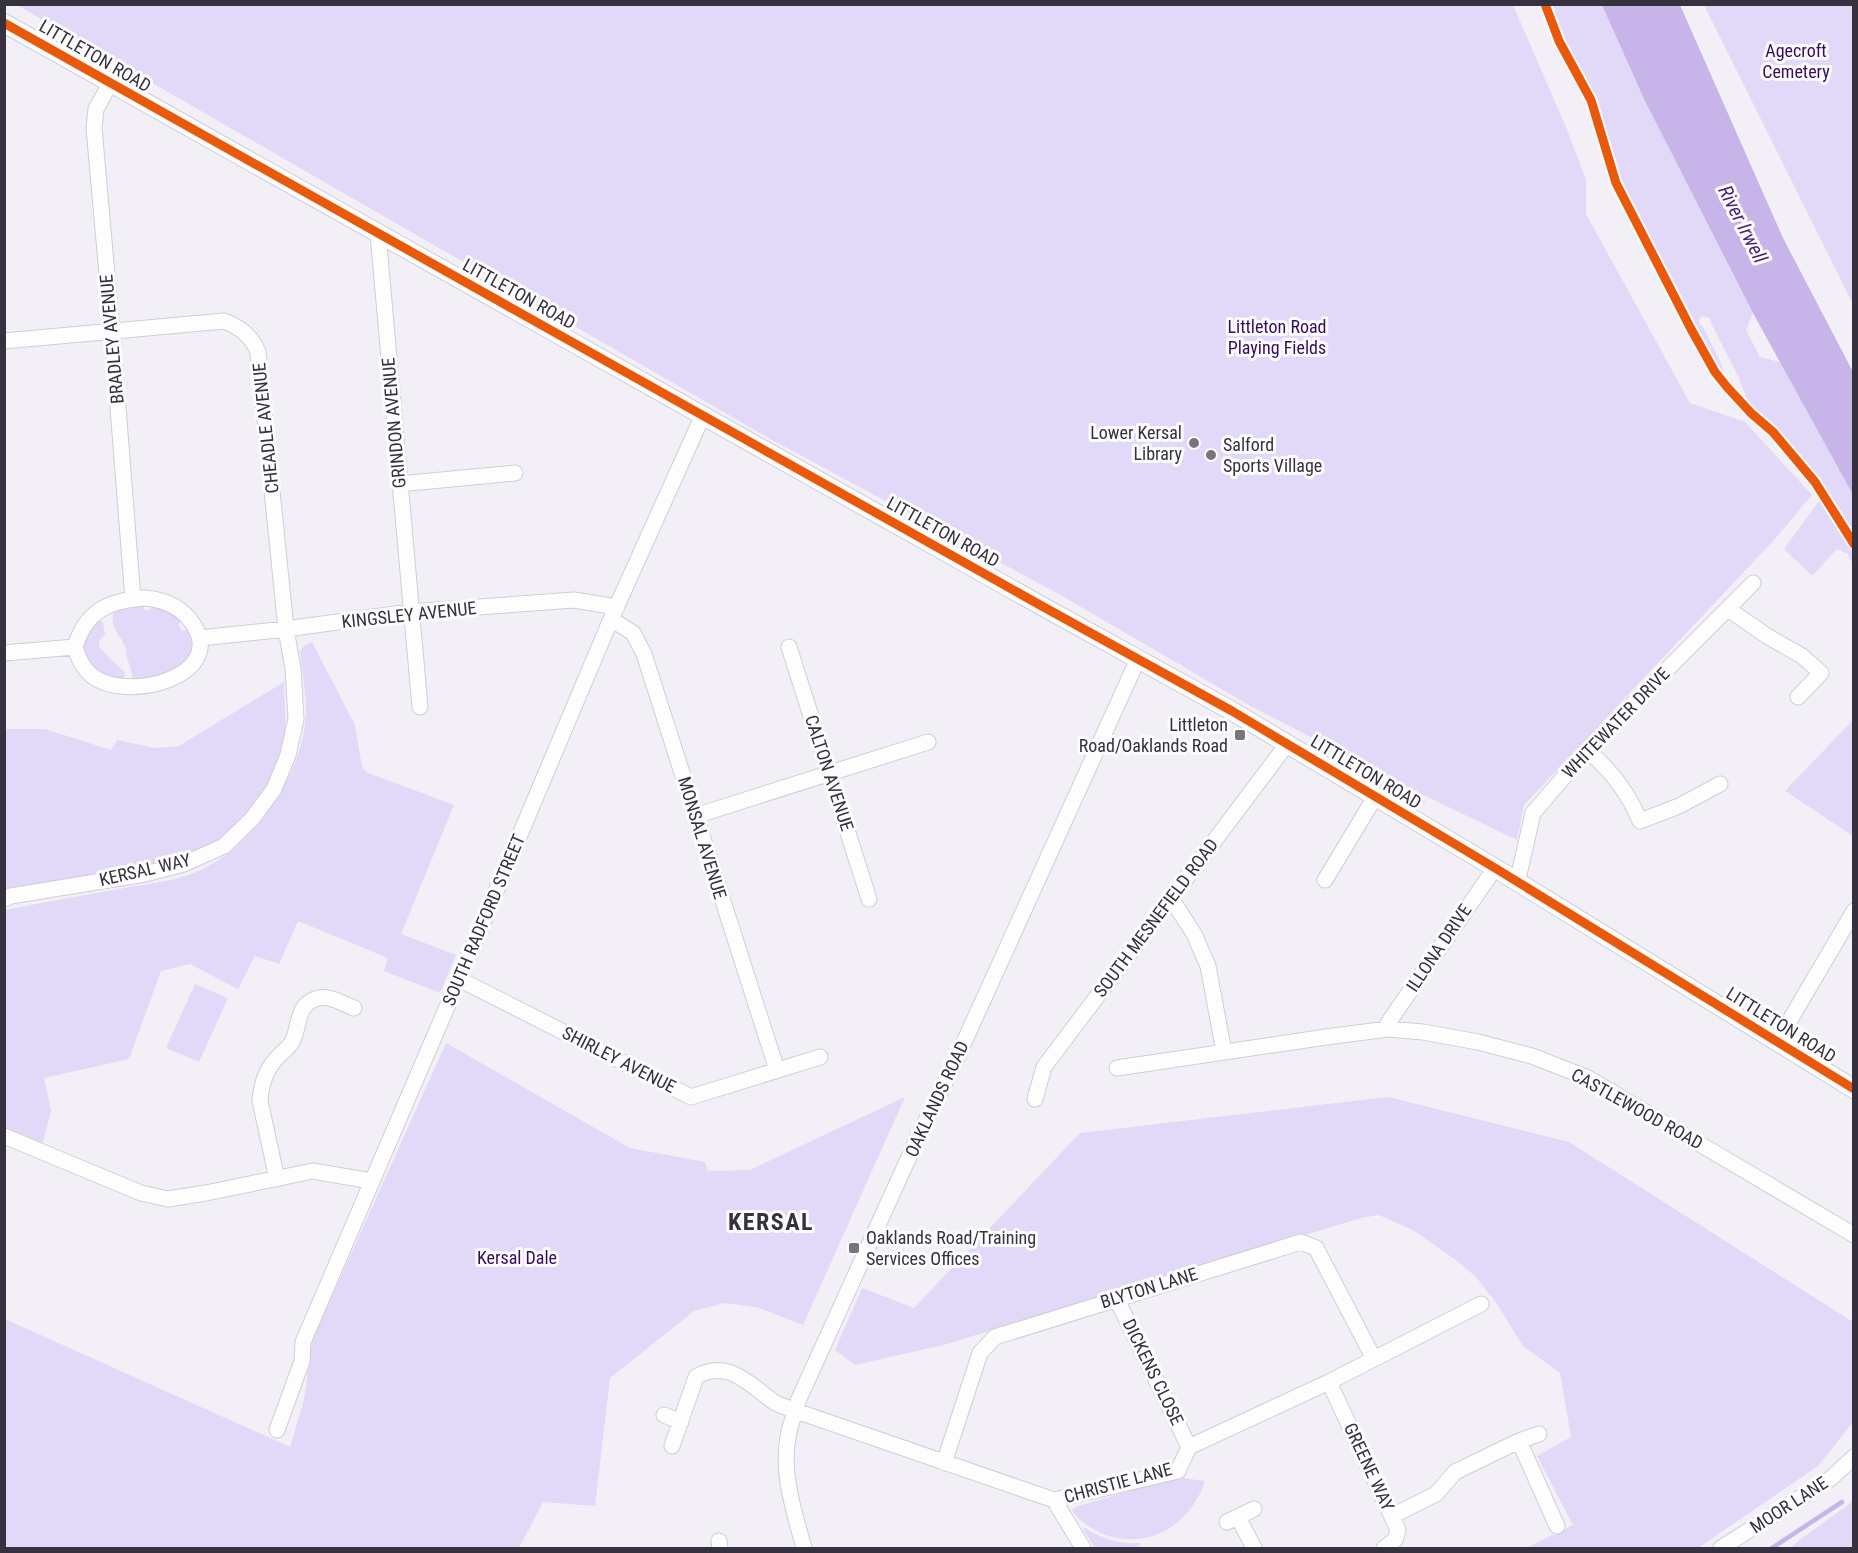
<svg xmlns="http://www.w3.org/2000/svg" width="1858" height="1553" viewBox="0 0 1858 1553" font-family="'Roboto Condensed',sans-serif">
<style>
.green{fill:#e2d8f7}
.water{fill:#c7b4e9}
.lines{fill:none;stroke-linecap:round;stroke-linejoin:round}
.stream{stroke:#c7b4e9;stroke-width:4.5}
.minor-casing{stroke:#d0cdd6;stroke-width:17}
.tertiary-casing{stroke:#d0cdd6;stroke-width:20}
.minor{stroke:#fdfdfe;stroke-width:15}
.tertiary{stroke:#fdfdfe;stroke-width:18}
.cycleway-casing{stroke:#fcfcfc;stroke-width:13}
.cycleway{stroke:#e8590c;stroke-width:9}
.poi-dot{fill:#77747e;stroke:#fcfcfc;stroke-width:2}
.labels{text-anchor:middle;stroke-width:6;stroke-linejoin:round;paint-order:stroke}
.park-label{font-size:18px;fill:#360c60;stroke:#fcfcfc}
.street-label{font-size:18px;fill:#35313e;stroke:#fcfcfc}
.poi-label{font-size:18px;fill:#35313e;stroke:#fcfcfc;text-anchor:end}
.water-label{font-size:20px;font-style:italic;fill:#4a2679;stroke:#fcfcfc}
.district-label{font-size:24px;font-weight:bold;letter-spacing:1.5px;fill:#35313e;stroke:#fcfcfc}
</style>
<rect width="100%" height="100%" fill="#f2f0f6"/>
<path class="green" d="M 17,5 L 1513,5 L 1565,125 L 1586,179 L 1586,214 L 1690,403 L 1745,422 L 1812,495 L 1774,540 L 1524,805 L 1517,840 L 1411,789 L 1249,705 L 1057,593 L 774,441 Z
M 1548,5 L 1602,5 L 1644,99 L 1753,313 L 1746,330 L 1760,357 L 1780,362 L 1853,495 L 1853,538 L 1817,481 L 1774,431 L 1750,408 L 1739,378 L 1711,323 L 1710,318 L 1702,316 L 1699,320 L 1699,323 L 1703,327 L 1722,365 L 1724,376 L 1716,368 L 1624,193 L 1618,181 L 1594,98 L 1562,40 Z
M 1704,5 L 1853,5 L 1853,304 Z
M 1822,497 L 1853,549 L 1853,565 L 1848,554 L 1837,549 L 1812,576 L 1784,549 Z
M 134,605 L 144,606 L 144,610 L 150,610 L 152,607 L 159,607 L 185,619 L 178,624 L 182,631 L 191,627 C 201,651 179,674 156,679 C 148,680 140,680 132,681 C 133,671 129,666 127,657 C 125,649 128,655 125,647 C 120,634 109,627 114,611 Z
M 100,620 L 103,623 L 105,634 L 99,641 L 99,646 L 110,659 L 125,672 L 124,680 C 113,678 100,677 93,668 C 82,657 80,635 91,624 C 94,622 97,621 100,620 Z
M 312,642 L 355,725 L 362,767 L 368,773 L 454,805 L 401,934 L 456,955 L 440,993 L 384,971 L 388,958 L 298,921 L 279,964 L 255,956 L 238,989 L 190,964 L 161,971 L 129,1059 L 44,1078 L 51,1111 L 42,1146 L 5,1128 L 5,910 C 45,902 85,895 125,888 C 153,883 184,880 209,866 C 258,839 306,768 306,710 C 306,691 302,671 300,651 L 305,645 Z
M 284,682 L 286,735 L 282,756 L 265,794 L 249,815 L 227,835 L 188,859 L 5,895 L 5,729 L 45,729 L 111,750 L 117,740 L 155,748 L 179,746 Z
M 1853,720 L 1853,836 L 1785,791 Z
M 1351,766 L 1426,802 L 1415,807 L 1407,805 L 1348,770 Z
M 195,984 L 228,998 L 199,1062 L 166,1048 Z
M 446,1043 L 630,1148 L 705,1162 L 708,1171 L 750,1170 L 905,1097 L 803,1325 L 756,1307 L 724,1303 L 694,1311 L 610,1378 L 595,1506 L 543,1502 L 519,1548 L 5,1548 L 5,1319 L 290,1447 L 304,1400 L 312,1341 Z
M 1388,1097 L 1569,1142 L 1853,1322 L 1853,1422 L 1818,1466 L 1698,1548 L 1526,1548 L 1573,1525 L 1537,1456 L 1571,1437 L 1560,1373 L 1523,1346 L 1497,1304 L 1476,1277 L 1460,1263 L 1413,1230 L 1379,1215 L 1361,1218 L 943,1345 L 855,1365 L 835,1350 L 862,1288 L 914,1308 L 1080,1133 Z
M 1175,1477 L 1205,1481 C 1190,1526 1147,1552 1101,1533 C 1091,1528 1077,1520 1072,1510 L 1076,1507 Z
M 1853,1501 L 1853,1548 L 1789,1548 Z
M 1085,1528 C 1102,1539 1118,1544 1139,1543 L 1140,1547 L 1138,1548 L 1095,1548 L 1083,1529 Z"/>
<path class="water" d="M 1602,5 L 1680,5 L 1783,238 L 1853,372 L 1853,495 L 1753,313 L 1644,99 Z"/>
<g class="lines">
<path class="stream" d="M 1772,1548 L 1842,1502"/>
<defs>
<path id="minor" d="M 110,84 L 96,109 L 94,128 L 112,331 L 133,599
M 378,234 L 420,707
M 4,341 L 224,321 C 240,327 252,336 258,352 L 286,629 L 293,669 L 296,719 L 288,755 L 274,789 L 252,819 L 224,846 L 184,864 L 145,874 L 11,896 L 4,899
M 399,484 L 515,473
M 146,598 C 166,600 182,607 193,624 C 228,676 126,704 91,675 C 83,668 78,658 75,647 C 86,610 110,600 146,598 Z
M 1728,609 L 1767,636 L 1802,656 L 1821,673 L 1798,697
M 611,619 L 633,633 L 644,654 L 777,1070
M 200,638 L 286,629 L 410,612 L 574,600 L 617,607
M 789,647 L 869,899
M 4,653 L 75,647
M 1587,750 C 1611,770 1628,792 1640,821 L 1679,806 L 1720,784
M 695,816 L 928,742
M 1325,880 L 1375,797
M 1517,883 L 1533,813 L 1587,750 L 1753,583
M 1171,898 L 1194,934 L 1208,966 L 1224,1052
M 459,979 L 691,1097 L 820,1057
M 1388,1029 L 1388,1023 L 1495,868
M 1777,1042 L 1854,911
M 1117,1068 L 1326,1037 L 1388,1029 L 1423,1032 L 1478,1042 L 1532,1056 L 1588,1078 L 1854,1235
M 1035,1099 L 1044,1067 L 1288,743
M 4,1136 L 141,1193 L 168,1199 L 206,1193 L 313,1171 L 371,1181
M 277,1179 L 260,1101 C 261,1085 265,1071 276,1059 C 281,1053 288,1049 292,1042 C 300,1027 296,1006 315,999 C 328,994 342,1003 354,1008
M 1116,1298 L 1189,1447
M 1329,1382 L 1398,1530 L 1395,1540 L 1384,1548
M 664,1415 L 681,1422
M 277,1430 L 302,1361 L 303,1342 L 459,979 L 611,619 L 703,415
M 1519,1441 L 1557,1526
M 672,1446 L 696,1377 C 728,1358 750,1385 774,1402 C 781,1406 789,1408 796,1411 L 1054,1500 L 1178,1471 L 1189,1447 L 1329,1382 L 1481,1304
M 944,1463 L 980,1353 L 995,1337 L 1301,1242 L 1316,1248 L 1374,1359
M 1054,1500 L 1083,1548
M 1392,1516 L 1436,1494 L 1455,1472 L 1519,1441 L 1539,1434
M 1238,1517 L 1254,1548
M 1227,1522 L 1254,1509
M 719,1541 L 720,1548
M 804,1548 C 794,1511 780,1471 789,1432 C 791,1422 796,1411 798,1401 L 919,1135 L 955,1062 L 1138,659
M 1721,1548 L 1830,1479 L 1854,1457"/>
<path id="tertiary" d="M 4,23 L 1040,605 L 1232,711 L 1495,868 L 1854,1089"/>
</defs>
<use href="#minor" class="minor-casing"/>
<use href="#tertiary" class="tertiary-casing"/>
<use href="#minor" class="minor"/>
<use href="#tertiary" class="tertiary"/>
<defs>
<path id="cycleway" d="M 1545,4 L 1559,41 L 1591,100 L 1616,183 L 1691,329 L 1715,372 L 1727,387 L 1751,413 L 1773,432 L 1815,482 L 1854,544
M 4,23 L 1040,605 L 1232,711 L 1495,868 L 1854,1089"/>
</defs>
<use href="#cycleway" class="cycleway-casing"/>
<use href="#cycleway" class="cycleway"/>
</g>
<g class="poi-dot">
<circle cx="1194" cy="443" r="6"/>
<circle cx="1211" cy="455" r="6"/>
<rect x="1234" y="729" width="12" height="12" rx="3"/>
<rect x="848" y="1242" width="12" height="12" rx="3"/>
</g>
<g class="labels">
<g class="park-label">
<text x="1796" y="57">Agecroft<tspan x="1796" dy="21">Cemetery</tspan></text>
<text x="1277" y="333">Littleton Road<tspan x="1277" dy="21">Playing Fields</tspan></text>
<text x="517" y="1264">Kersal Dale</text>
</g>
<g class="street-label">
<text transform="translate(95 56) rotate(30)" y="6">LITTLETON ROAD</text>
<text transform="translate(519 294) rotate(29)" y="6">LITTLETON ROAD</text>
<text transform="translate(112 339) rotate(-95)" y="6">BRADLEY AVENUE</text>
<text transform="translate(394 423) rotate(-95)" y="6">GRINDON AVENUE</text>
<text transform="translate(266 428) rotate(-96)" y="6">CHEADLE AVENUE</text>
<text transform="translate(943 532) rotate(29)" y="6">LITTLETON ROAD</text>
<text transform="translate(409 615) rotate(-6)" y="6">KINGSLEY AVENUE</text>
<text transform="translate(1616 723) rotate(-46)" y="6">WHITEWATER DRIVE</text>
<text transform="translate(1366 772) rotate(31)" y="6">LITTLETON ROAD</text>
<text transform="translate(829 773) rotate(72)" y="6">CALTON AVENUE</text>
<text transform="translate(702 838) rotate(73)" y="6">MONSAL AVENUE</text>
<text transform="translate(145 870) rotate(-13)" y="6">KERSAL WAY</text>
<text transform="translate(1156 918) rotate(-53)" y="6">SOUTH MESNEFIELD ROAD</text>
<text transform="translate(484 920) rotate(-67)" y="6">SOUTH RADFORD STREET</text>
<text transform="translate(1439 948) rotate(-56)" y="6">ILLONA DRIVE</text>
<text transform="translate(1781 1025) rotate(32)" y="6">LITTLETON ROAD</text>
<text transform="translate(619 1060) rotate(27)" y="6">SHIRLEY AVENUE</text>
<text transform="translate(937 1099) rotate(-65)" y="6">OAKLANDS ROAD</text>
<text transform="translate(1637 1109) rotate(29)" y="6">CASTLEWOOD ROAD</text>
<text transform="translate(1149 1288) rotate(-17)" y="6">BLYTON LANE</text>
<text transform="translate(1153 1372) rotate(64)" y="6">DICKENS CLOSE</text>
<text transform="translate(1369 1467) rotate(65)" y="6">GREENE WAY</text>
<text transform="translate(1118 1483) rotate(-15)" y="6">CHRISTIE LANE</text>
<text transform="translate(1789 1505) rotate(-33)" y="6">MOOR LANE</text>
</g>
<g class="poi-label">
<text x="1182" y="439">Lower Kersal<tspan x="1182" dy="21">Library</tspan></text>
<text x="1223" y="451" text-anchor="start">Salford<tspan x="1223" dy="21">Sports Village</tspan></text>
<text x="1228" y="731">Littleton<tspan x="1228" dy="21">Road/Oaklands Road</tspan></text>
<text x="866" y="1244" text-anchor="start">Oaklands Road/Training<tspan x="866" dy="21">Services Offices</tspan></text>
</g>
<g class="water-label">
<text transform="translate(1743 224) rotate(63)" y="7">River Irwell</text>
</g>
<g class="district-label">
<text x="771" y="1230">KERSAL</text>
</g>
</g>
<rect width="1858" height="1553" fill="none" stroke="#35313e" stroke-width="12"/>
</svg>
